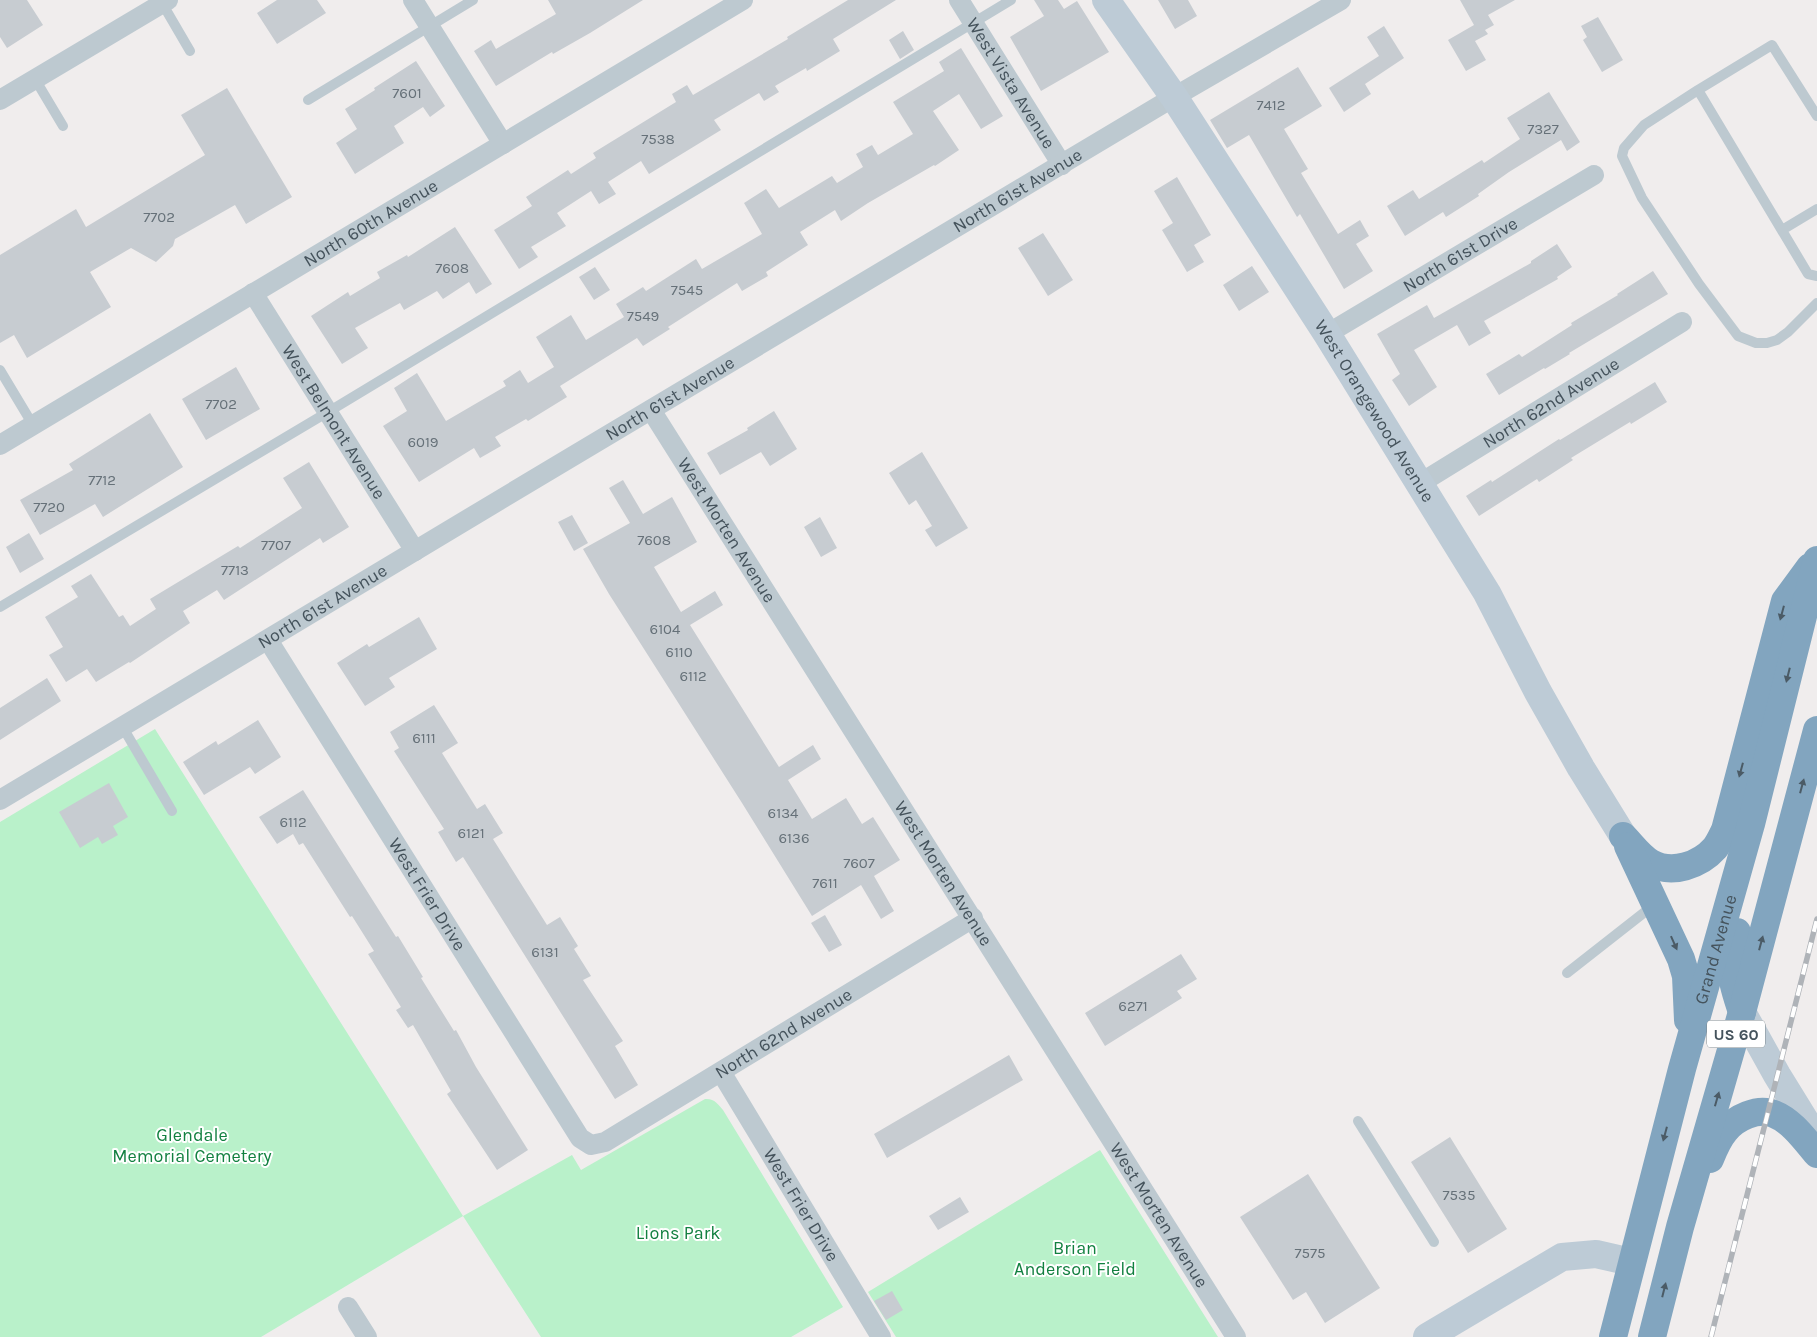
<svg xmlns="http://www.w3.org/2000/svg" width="1817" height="1337" viewBox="0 0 1817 1337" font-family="Karla,sans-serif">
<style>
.green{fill:#b9f1ca}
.building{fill:#c7ccd1}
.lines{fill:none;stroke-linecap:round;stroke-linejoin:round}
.lane{stroke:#bdc9d0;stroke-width:10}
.street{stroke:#bdc9d0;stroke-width:20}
.secondary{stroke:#bdcbd6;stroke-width:28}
.highway{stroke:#82a5bf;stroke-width:28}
.rail-casing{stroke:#afb3b8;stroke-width:5.5}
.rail{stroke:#fff;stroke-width:4;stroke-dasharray:11;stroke-linecap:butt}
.oneway{fill:#4b5b66}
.labels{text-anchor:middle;stroke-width:4;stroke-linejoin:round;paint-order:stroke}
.number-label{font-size:15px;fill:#667179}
.shield{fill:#fff;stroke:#7d878d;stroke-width:1}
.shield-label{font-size:16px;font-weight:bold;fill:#45535c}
.street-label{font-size:18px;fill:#45535c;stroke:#fff}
.park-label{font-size:18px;fill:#128040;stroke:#fff}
</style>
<rect width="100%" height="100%" fill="#f0eded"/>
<path class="green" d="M 155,729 L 463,1216 L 572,1155 L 581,1170 L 705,1099 C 714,1098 718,1104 723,1110 L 843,1307 L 791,1337 L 541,1337 L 463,1216 L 261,1337 L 0,1337 L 0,822 Z
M 1100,1150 L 1218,1337 L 896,1337 L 868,1292 Z"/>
<path class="building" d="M 0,0 L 27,0 L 43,25 L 7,48 L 0,37 Z
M 277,0 L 317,0 L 326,13 L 277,44 L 257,13 Z
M 548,0 L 643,0 L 590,33 L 553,54 L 552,52 L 496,86 L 474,51 L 491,40 L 496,49 L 556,14 Z
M 848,0 L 896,0 L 833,39 L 840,51 L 807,71 L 806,68 L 775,86 L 779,92 L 764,101 L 759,93 L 714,120 L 721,130 L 649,174 L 641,161 L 608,182 L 616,194 L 599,204 L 591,191 L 557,213 L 566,226 L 531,247 L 538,257 L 519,269 L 494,230 L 532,206 L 526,197 L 568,170 L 571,174 L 596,158 L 593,153 L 676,102 L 672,94 L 687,85 L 693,95 L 788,39 L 787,37 Z
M 1034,0 L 1058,0 L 1064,9 L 1077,1 L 1109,52 L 1041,91 L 1010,37 L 1044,16 Z
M 1158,0 L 1188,0 L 1197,16 L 1175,29 Z
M 1460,0 L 1515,0 L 1488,15 L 1494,25 L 1485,30 L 1488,34 L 1475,41 L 1486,60 L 1466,71 L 1448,40 L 1474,25 Z
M 1598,17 L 1623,60 L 1602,72 L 1583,40 L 1587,37 L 1581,26 Z
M 1384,26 L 1404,58 L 1365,84 L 1371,94 L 1344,112 L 1329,88 L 1379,56 L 1367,37 Z
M 903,31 L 914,50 L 900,59 L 889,40 Z
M 961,48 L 1003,116 L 981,129 L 959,94 L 933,111 L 959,150 L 935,166 L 934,165 L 868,203 L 841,221 L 835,210 L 800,232 L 808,245 L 766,272 L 768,276 L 742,291 L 737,283 L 668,327 L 670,329 L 643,346 L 637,338 L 560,386 L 567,397 L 528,421 L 526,419 L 495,437 L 501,446 L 480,458 L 474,448 L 419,482 L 383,426 L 407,411 L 394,388 L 417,373 L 446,421 L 506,386 L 503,381 L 520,370 L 528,383 L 554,367 L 536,337 L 571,315 L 586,340 L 624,317 L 616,304 L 643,287 L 646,291 L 696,259 L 702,269 L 762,234 L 744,203 L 766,189 L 779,208 L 832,176 L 837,183 L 863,167 L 856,154 L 872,145 L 878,155 L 913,134 L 893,102 L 944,71 L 939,62 Z
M 416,61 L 445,106 L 430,117 L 423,107 L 394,126 L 404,143 L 355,174 L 336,143 L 357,129 L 345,109 L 375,90 L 374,88 Z
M 1298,67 L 1322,106 L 1284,129 L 1308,169 L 1301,173 L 1338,234 L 1360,220 L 1369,236 L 1356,244 L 1373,271 L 1344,289 L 1300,214 L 1297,217 L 1249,135 L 1227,148 L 1210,120 Z
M 227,88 L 292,197 L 246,224 L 235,205 L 175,239 L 173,246 L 156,262 L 131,248 L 90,272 L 111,307 L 27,358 L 14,335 L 0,343 L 0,255 L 76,209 L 86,227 L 205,155 L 181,115 Z
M 1549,92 L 1580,142 L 1567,151 L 1561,140 L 1509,172 L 1478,194 L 1479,196 L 1446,217 L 1443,212 L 1405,236 L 1387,206 L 1413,190 L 1419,199 L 1482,160 L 1484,163 L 1520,139 L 1507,118 Z
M 1177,177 L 1211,235 L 1194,245 L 1204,262 L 1187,272 L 1162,230 L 1173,223 L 1154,191 Z
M 455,227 L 492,284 L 476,294 L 469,282 L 443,299 L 437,291 L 404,310 L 400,303 L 355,328 L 368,348 L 342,364 L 311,316 L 348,292 L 350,296 L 380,278 L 377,272 L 407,255 L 408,257 Z
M 1043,233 L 1073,280 L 1048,296 L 1018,248 Z
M 1557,244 L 1572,267 L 1557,277 L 1558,279 L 1484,321 L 1491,333 L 1469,346 L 1457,325 L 1414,350 L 1437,387 L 1409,406 L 1392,380 L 1400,374 L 1377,334 L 1427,305 L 1434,318 L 1531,263 L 1531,261 Z
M 1252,266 L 1269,292 L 1239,311 L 1223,285 Z
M 595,267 L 610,290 L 594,300 L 579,277 Z
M 1653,271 L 1668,294 L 1569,353 L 1570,354 L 1545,369 L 1544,368 L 1499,395 L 1486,374 L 1519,354 L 1522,357 L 1572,325 L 1571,323 L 1618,295 L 1617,294 Z
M 236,367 L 260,409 L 206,440 L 182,399 Z
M 1655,382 L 1667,402 L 1631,424 L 1630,422 L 1571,458 L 1573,460 L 1539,482 L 1537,479 L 1479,516 L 1466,496 L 1491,480 L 1492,482 L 1559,439 L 1560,440 Z
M 774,411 L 797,449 L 770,466 L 761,452 L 720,475 L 707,453 L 748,430 L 747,428 Z
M 150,413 L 183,467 L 103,517 L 95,504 L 40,535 L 20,500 L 73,470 L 69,464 Z
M 922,452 L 968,528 L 936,547 L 925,530 L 932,526 L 916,500 L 909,505 L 889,473 Z
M 309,462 L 349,527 L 323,543 L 320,538 L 224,600 L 217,590 L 183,611 L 190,623 L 130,663 L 129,662 L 96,682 L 87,669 L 66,682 L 49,655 L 63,647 L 45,617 L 78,597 L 71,586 L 91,574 L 119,617 L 123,615 L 130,626 L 156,609 L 150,599 L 238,546 L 240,548 L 302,508 L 283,478 Z
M 623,480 L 643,514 L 672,497 L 697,542 L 654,567 L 681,612 L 715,591 L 723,605 L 690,625 L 779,767 L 813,745 L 821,759 L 788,780 L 812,819 L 846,798 L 862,824 L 873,817 L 900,860 L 874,876 L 894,911 L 881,919 L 861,885 L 812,916 L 742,803 L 609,594 L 583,549 L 630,523 L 609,488 Z
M 572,515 L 588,543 L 574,551 L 558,522 Z
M 820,517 L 837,548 L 821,557 L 804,527 Z
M 29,533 L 44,559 L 20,573 L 6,547 Z
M 419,617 L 437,649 L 389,678 L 395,687 L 365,706 L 337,663 L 367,644 L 369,647 Z
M 47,678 L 61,701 L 0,740 L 0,708 Z
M 434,705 L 458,743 L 442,753 L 477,809 L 485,804 L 503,833 L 493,839 L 547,925 L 560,917 L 578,946 L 574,949 L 591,976 L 583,980 L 623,1041 L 615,1046 L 638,1085 L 615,1099 L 463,857 L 456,862 L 438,832 L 444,829 L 394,751 L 399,748 L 390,732 Z
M 258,720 L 281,757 L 255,774 L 250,767 L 204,795 L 183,762 L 216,741 L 218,745 Z
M 109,783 L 128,817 L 113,826 L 118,835 L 102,844 L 98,837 L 80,848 L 59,812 Z
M 303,790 L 396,937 L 398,936 L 423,977 L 421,978 L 454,1031 L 456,1030 L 476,1067 L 528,1150 L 497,1170 L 447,1094 L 451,1091 L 413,1025 L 408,1028 L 396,1010 L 401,1007 L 368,954 L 374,951 L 352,916 L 350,917 L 303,843 L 299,845 L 293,834 L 277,844 L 259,817 Z
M 825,915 L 842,945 L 829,952 L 811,923 Z
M 1181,954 L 1197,979 L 1177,991 L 1182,998 L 1105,1046 L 1085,1013 Z
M 1009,1055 L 1023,1080 L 887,1158 L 874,1134 Z
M 1450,1137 L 1507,1229 L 1468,1253 L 1411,1162 Z
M 1308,1174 L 1380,1288 L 1325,1323 L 1306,1292 L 1293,1300 L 1240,1217 Z
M 960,1197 L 969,1212 L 938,1230 L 929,1216 Z
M 892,1291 L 903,1310 L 886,1320 L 874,1301 Z"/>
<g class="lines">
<path class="lane" d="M 162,3 L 190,51
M 35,79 L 63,126
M 1698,90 L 1644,125 L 1624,148 L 1622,156 L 1642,198 L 1699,284 L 1738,336 L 1756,343 L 1767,343 L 1777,340 L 1788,332 L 1817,303
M 308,100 L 473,0
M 1817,116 L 1772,45 L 1698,90 L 1808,274 L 1817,276
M 1782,230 L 1817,209
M 0,370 L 33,425
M 0,607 L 328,412 L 1011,0
M 122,726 L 172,811
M 1567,973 L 1655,904
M 1358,1121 L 1434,1242"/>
<g class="street">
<path d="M 413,0 L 503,144"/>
<path id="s1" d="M 959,0 L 1062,165"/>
<path d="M 0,100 L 168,0"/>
<path id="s2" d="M 253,293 L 415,551"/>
<path id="s3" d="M 1327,334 L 1594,175"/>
<path id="s4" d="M 651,410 L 1236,1337"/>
<path id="s5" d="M 0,445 L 743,0"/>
<path id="s6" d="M 1419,484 L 1682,322"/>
<path id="s7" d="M 268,640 L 580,1138 L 591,1145 L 605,1142 L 973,918"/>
<path id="s8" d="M 0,800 L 503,498 L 1174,97 L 1341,0"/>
<path id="s9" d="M 721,1072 L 881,1337"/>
<path d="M 348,1307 L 367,1337"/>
</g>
<g class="secondary">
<path id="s10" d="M 1106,0 L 1174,97 L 1327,334 L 1487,593 L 1538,692 L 1581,768 L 1623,836"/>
<path d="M 1742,1012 L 1777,1075 L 1817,1140"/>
<path d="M 1427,1337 L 1562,1257 L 1596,1254 L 1631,1262"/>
</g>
<g class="highway">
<path d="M 1623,836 C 1632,845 1640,857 1651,863 C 1672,875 1700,865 1715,848 C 1719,843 1722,836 1725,830 L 1785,601 L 1810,567"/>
<path d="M 1628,846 L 1681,959 L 1686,976 L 1688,1020"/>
<path d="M 1737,932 C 1727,966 1731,980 1742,1012"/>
<path d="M 1710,1159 C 1714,1149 1718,1139 1725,1131 C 1735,1118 1758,1107 1774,1114 C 1792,1121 1805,1140 1817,1154"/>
<path id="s11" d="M 1613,1337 L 1682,1069 L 1751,824 L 1817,560"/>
<path d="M 1652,1337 L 1680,1227 L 1742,1012 L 1817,730"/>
</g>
<defs>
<path id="rail" d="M 1711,1337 L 1817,919"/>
</defs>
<use href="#rail" class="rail-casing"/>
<use href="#rail" class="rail"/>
</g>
<defs><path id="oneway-solid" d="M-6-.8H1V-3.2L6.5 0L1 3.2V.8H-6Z" transform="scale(1.25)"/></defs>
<g class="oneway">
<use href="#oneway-solid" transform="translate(1782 613) rotate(105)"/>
<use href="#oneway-solid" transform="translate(1788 675) rotate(104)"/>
<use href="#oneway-solid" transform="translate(1741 770) rotate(105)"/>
<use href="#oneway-solid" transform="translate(1802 786) rotate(-75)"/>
<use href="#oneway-solid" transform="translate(1674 943) rotate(66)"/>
<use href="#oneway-solid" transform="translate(1761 943) rotate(-75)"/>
<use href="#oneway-solid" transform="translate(1717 1099) rotate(-74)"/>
<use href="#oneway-solid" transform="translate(1665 1134) rotate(105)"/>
<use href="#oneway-solid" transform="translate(1664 1290) rotate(-76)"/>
</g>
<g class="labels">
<g class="number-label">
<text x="407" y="98">7601</text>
<text x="1271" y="110">7412</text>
<text x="1543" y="134">7327</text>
<text x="658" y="144">7538</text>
<text x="159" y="222">7702</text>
<text x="452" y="273">7608</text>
<text x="687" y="295">7545</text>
<text x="643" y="321">7549</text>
<text x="221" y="409">7702</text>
<text x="423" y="447">6019</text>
<text x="102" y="485">7712</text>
<text x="49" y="512">7720</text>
<text x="654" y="545">7608</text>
<text x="276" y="550">7707</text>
<text x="235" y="575">7713</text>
<text x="665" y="634">6104</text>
<text x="679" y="657">6110</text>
<text x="693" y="681">6112</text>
<text x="424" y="743">6111</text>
<text x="783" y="818">6134</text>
<text x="293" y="827">6112</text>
<text x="471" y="838">6121</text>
<text x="794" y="843">6136</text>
<text x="859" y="868">7607</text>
<text x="825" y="888">7611</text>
<text x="545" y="957">6131</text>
<text x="1133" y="1011">6271</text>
<text x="1459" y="1200">7535</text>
<text x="1310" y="1258">7575</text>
</g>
<rect class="shield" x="1707" y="1020.5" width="58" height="27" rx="4"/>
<g class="shield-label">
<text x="1736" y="1040">US 60</text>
</g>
<g class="street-label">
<text dy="6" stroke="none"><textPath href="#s1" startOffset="98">West Vista Avenue</textPath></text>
<text dy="6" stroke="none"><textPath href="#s8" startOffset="1186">North 61st Avenue</textPath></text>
<text dy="6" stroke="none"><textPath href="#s5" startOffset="432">North 60th Avenue</textPath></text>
<text dy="6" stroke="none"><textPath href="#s3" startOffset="155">North 61st Drive</textPath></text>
<text dy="6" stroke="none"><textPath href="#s8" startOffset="781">North 61st Avenue</textPath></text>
<text dy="6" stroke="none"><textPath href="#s6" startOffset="155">North 62nd Avenue</textPath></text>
<text dy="6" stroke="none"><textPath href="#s10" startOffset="491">West Orangewood Avenue</textPath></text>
<text dy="6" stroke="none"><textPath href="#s2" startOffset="152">West Belmont Avenue</textPath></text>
<text dy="6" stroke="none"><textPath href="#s4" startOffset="142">West Morten Avenue</textPath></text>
<text dy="6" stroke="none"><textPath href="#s8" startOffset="376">North 61st Avenue</textPath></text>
<text dy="6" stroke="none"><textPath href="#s4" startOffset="548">West Morten Avenue</textPath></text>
<text dy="6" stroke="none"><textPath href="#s7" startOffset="300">West Frier Drive</textPath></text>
<text dy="6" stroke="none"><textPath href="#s11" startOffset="401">Grand Avenue</textPath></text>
<text dy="6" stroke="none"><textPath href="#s7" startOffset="824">North 62nd Avenue</textPath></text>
<text dy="6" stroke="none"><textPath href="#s9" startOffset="155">West Frier Drive</textPath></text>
<text dy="6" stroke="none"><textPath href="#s4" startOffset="952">West Morten Avenue</textPath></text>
</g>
<g class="park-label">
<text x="192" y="1141">Glendale<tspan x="192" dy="21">Memorial Cemetery</tspan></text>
<text x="678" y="1239">Lions Park</text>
<text x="1075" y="1254">Brian<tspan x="1075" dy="21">Anderson Field</tspan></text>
</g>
</g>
</svg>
